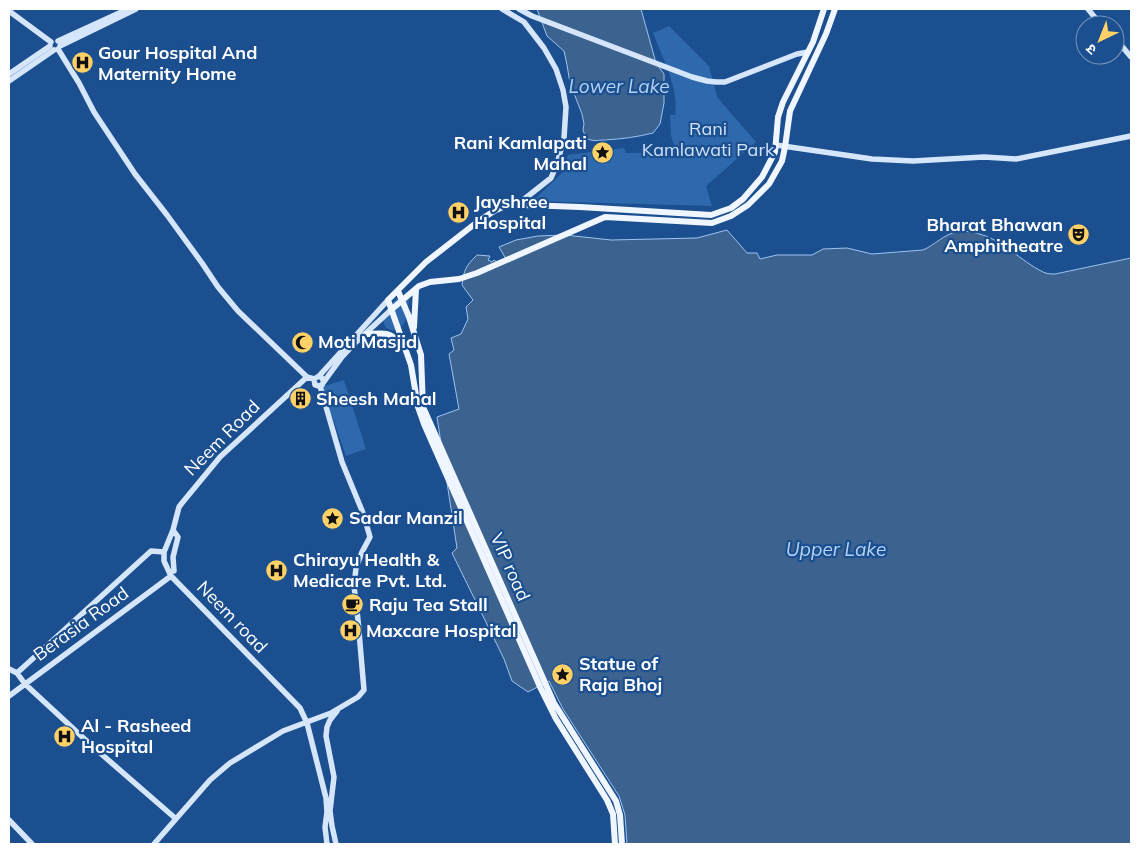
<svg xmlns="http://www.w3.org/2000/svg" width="1140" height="853" viewBox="0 0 1140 853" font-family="Mulish,'Noto Sans Devanagari',sans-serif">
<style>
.green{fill:#2e69ad}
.water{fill:#3c6290;stroke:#9cc4f0}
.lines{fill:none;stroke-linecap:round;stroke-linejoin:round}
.secondary{stroke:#d6e6fa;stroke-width:5.5}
.primary{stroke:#f0f6ff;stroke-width:6}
.labels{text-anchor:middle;stroke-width:4.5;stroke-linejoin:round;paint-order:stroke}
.poi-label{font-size:18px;font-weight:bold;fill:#fff;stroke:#1b4f8f;text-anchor:start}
.park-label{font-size:18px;fill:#cfe3fa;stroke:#1b4f8f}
.street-label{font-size:18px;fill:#fff;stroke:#1b4f8f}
.water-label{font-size:19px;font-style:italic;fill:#b5d3f5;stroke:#1b4f8f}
</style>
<rect width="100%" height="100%" fill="#1b4f8f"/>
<path class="green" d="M 669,26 L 709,66 L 717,97 L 756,142 L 706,186 L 712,206 L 533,201 L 563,172 L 568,155 L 624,148 L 626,153 L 677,153 L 671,136 L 670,115 L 675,115 C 679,87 663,59 653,33 Z
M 399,297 L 408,297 L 409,300 C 408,306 408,313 406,319 C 398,343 364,326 399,297 Z
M 344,380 L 366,449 L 346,456 L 322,387 Z"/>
<path class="water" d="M 537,9 L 641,9 L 656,63 L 664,74 L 664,103 L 660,124 L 653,133 C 637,137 622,139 605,140 C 597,140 593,142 586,138 L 583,130 L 584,124 L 582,114 L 570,83 L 567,65 L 564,51 L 547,36 Z
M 727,230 L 747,253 L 757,253 L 760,259 L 777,255 L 812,255 L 823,249 L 847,248 L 872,254 L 923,250 C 935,245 944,234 957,232 C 963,230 971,232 976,233 C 1003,239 1020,261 1043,272 C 1047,274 1051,274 1055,274 L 1131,258 L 1131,844 L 627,844 L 625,815 L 619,796 L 563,709 L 549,681 L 528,692 L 512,681 L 504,659 L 452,553 L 457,548 L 437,417 L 459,409 L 449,354 L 454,350 L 451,338 L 461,334 L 468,319 L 466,307 L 473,300 L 462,285 C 464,269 466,266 477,255 L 490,256 L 488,260 L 492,262 L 494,260 L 500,264 L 506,259 L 499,247 L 516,240 L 538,236 L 565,235 L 611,240 L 697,238 Z"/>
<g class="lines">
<path class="secondary" d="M 502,9 L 524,22 L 544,48 L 556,69 L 563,90 L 566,107 L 564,138 L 557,164 L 551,178 L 523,200 L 513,206
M 519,9 L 532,16 L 692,77 L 707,81 L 716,82 L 725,82 L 797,54 L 808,52
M 1088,9 L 1101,25
M 9,11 L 51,42
M 1115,38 L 1131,57
M 58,41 L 128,9
M 60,46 L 136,9
M 58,49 L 79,83 L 94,112 L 135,174 L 167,215 L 202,263 L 218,287 L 238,311 L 307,377 L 314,379
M 9,74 L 50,46
M 9,81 L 54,50
M 776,145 L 872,159 L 913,161 L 984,157 L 1016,159 L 1131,136
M 319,376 L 321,377 L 324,381 L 322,385 L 318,386 L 315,385 L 314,379 L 319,376 L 388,300
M 307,377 L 220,457 L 182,503 L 179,507 L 173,530 L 164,552 L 164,561 L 171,576 L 300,708 L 307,723 L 326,798 L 327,812 L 325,827 L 327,844
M 323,383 L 342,357 L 355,343 L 392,309
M 173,530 L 178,537 L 173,557 L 174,571
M 9,669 L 17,673 L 25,684 L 91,745 L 175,818
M 17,673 L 151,551 L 164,552
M 9,696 L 171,576
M 9,820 L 32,844
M 154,844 L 210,780 L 230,763 L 283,731 L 331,713 L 358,697 L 364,690 L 358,620 L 354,586 L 356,568 L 362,552 L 370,537 L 363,513 L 342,462 L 320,386
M 336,844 L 332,826 L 330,811 L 334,777 L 326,736 L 327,727 L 330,720 L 337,711"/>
<path class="primary" d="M 398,291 L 409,317 L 421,355 L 423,407 L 554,703 L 616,801 L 620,815 L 622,844
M 392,309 L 419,286 L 430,282 L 459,279 L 477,273 L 605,217 L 712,223 L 731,216 L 748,205 L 769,184 L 782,161 L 785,147 L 790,111 L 826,34 L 835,9
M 414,327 L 416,289
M 366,334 C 385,333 389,331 403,345
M 615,844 L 613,814 L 607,800 L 556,719 L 541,689 L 424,424 L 418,407 L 411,365 L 388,300 L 426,262 L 476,223 L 494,211 L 505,206 L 526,205 L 580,207 L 711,215 L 731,208 L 743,199 L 762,177 L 775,152 L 778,117 L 783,102 L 813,42 L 824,9"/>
</g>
<defs>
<symbol id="hospital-disc" viewBox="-11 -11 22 22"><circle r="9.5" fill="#ffd166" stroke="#1b4f8f"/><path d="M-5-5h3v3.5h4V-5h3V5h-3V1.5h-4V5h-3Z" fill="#111"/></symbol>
<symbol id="sight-disc" viewBox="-11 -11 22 22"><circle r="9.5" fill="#ffd166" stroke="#1b4f8f"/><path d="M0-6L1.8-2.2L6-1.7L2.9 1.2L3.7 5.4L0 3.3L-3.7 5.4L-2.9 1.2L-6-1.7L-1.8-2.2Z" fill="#111"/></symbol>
<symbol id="theatre-disc" viewBox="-11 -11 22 22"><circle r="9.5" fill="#ffd166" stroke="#1b4f8f"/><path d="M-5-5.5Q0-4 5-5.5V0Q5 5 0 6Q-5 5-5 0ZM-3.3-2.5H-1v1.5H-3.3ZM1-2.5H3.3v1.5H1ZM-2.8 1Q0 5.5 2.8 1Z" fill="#111"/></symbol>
<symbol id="mosque-disc" viewBox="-11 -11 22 22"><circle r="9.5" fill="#ffd166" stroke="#1b4f8f"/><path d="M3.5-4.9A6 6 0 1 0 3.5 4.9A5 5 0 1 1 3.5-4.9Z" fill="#111"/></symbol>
<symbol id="building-disc" viewBox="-11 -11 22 22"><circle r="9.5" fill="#ffd166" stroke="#1b4f8f"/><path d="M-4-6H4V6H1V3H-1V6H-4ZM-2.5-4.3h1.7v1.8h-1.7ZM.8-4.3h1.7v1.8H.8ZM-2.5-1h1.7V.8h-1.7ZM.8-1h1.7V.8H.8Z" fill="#111"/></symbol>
<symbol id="cafe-disc" viewBox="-11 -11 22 22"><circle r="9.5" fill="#ffd166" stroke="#1b4f8f"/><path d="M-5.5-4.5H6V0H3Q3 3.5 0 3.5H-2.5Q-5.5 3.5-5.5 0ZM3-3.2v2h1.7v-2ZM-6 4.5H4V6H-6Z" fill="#111"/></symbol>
</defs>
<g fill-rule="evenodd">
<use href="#hospital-disc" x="70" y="50" width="25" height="25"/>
<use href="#sight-disc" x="590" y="140" width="25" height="25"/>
<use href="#hospital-disc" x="446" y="200" width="25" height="25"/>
<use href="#theatre-disc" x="1066" y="222" width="25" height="25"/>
<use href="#mosque-disc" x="290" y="330" width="25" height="25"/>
<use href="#building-disc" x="288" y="386" width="25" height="25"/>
<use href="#sight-disc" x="320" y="506" width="25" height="25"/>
<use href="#hospital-disc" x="264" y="558" width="25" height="25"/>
<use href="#cafe-disc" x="340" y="592" width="25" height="25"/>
<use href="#hospital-disc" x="338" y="618" width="25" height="25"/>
<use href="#sight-disc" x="550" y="662" width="25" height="25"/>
<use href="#hospital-disc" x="52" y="724" width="25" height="25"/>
</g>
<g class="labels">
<g class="poi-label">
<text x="98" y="59">Gour Hospital And<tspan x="98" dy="21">Maternity Home</tspan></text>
<text x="587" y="149" text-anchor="end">Rani Kamlapati<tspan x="587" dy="21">Mahal</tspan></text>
<text x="474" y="208">Jayshree<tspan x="474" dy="21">Hospital</tspan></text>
<text x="1063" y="231" text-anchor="end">Bharat Bhawan<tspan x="1063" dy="21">Amphitheatre</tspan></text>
<text x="318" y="348">Moti Masjid</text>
<text x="316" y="405">Sheesh Mahal</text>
<text x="349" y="524">Sadar Manzil</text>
<text x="293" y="566">Chirayu Health &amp;<tspan x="293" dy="21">Medicare Pvt. Ltd.</tspan></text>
<text x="369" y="611">Raju Tea Stall</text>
<text x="366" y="637">Maxcare Hospital</text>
<text x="579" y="670">Statue of<tspan x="579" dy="21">Raja Bhoj</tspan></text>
<text x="81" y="732">Al - Rasheed<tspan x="81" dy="21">Hospital</tspan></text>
</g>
<g class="park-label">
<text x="708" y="135">Rani<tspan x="708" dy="21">Kamlawati Park</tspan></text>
</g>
<g class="street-label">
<text transform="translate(222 438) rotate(-45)" y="6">Neem Road</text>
<text transform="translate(510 567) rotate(66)" y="6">VIP road</text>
<text transform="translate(232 617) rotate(46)" y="6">Neem road</text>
<text transform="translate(81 624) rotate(-36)" y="6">Berasia Road</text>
</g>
<g class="water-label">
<text x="619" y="93">Lower Lake</text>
<text x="836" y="556">Upper Lake</text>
</g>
</g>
<rect width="1140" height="853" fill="none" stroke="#ffffff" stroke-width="20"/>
<g transform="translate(1100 40) rotate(223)"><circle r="24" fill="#1b4f8f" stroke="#7695bc"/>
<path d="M0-4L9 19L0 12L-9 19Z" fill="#ffd166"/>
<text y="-8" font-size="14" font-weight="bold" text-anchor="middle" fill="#ffffff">उ</text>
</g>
</svg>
